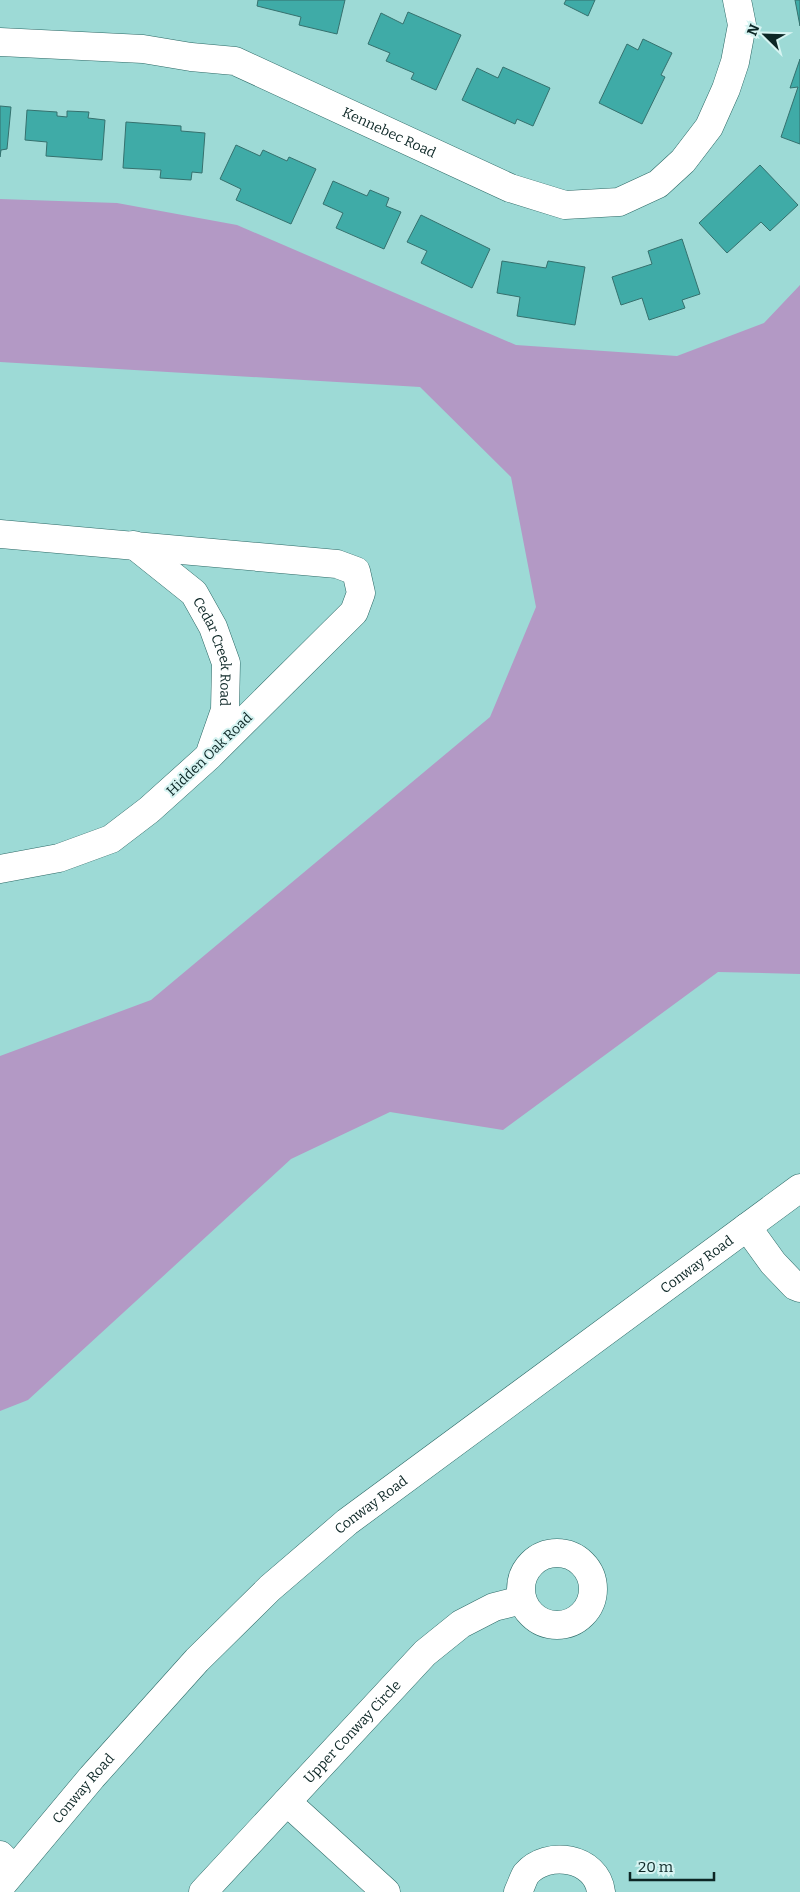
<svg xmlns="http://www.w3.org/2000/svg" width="800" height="1892" viewBox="0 0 800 1892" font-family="Bitter,serif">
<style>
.green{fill:#b399c5}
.building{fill:#3faba7;stroke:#35716e}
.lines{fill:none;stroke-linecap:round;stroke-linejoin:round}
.minor-casing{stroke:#2c6966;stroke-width:29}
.tertiary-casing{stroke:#2c6966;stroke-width:29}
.minor{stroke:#fff;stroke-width:28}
.tertiary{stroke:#fff;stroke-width:28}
.labels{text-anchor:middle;stroke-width:4;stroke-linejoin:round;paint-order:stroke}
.street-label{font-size:14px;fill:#0c2625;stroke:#d6f4f2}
</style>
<rect width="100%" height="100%" fill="#9ddad6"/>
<path class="green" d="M 0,199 L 117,203 L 237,225 L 516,345 L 677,356 L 764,323 L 800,285 L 800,974 L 718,972 L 503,1130 L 390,1112 L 291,1159 L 28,1400 L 0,1411 L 0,1056 L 151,1000 L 490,717 L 536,607 L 511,477 L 420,387 L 0,362 Z"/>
<path class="building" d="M 258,0 L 345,0 L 337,34 L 299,25 L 301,17 L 257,6 Z
M 566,0 L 595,0 L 588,16 L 564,4 Z
M 795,0 L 800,0 L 800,26 Z
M 408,12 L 461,35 L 436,90 L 411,79 L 414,73 L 386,61 L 390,53 L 368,44 L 381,13 L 403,24 Z
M 643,39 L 672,53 L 661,75 L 665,77 L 642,124 L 599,103 L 627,44 L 638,50 Z
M 800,59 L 800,144 L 781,137 L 798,87 L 790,88 Z
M 503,67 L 550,88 L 533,126 L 517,119 L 515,124 L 462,100 L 477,68 L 498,78 Z
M 0,106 L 11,107 L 7,149 L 1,150 L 0,157 Z
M 27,110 L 57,112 L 57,116 L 67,117 L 67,111 L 89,112 L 88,118 L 105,120 L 102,160 L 46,156 L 47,142 L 25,140 Z
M 126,122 L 181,126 L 181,131 L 205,133 L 202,173 L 192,172 L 191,180 L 160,178 L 161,170 L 123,168 Z
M 236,145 L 260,156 L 263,150 L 287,161 L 289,157 L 316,169 L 291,224 L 236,200 L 241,189 L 220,179 Z
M 760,165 L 798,205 L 770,231 L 761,222 L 727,253 L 699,223 Z
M 333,181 L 367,196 L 370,190 L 389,198 L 386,206 L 401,212 L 384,249 L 336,228 L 343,213 L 323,204 Z
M 421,215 L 490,249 L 472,288 L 421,263 L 427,251 L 407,242 Z
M 682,239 L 700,294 L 682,300 L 685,308 L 649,320 L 642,298 L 621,305 L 612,277 L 652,264 L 648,251 Z
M 502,261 L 546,268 L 548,261 L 585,267 L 575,325 L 517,316 L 520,297 L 497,293 Z"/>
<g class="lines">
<defs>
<g id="minor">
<path id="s1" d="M 0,42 L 143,49 L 191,57 L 235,61 L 510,188 L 565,205 L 619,202 L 658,184 L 683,161 L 709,127 L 726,89 L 735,62 L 742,25 L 737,0"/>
<path d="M 0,534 L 337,564 L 356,571 L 361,593 L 354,612 L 209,756 L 149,810 L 111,839 L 59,858 L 0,869"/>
<path id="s2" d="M 134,545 L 194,593 L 213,627 L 226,663 L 225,710 L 211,750"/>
<path d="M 747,1227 L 773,1263 L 795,1286 L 800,1288"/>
<circle cx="557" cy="1589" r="36"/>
<path d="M 287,1802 L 386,1892"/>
<path d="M 0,1855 L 14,1869"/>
<path id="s3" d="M 203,1892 L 425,1653 L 461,1624 L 494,1607 L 522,1600"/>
<path d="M 518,1892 C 521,1886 523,1879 526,1874 C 547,1849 597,1857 601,1892"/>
</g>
<g id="tertiary">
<path id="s4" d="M 0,1887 L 92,1777 L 197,1660 L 270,1588 L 347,1522 L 800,1188"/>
</g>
</defs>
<use href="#minor" class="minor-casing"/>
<use href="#tertiary" class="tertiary-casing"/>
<use href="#minor" class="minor"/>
<use href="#tertiary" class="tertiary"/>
</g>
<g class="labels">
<g class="street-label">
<text dy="5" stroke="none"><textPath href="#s1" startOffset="406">Kennebec Road</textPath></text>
<text dy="5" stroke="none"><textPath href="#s2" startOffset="140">Cedar Creek Road</textPath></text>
<text transform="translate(209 754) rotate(-44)" y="5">Hidden Oak Road</text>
<text dy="5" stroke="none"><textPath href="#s4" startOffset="939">Conway Road</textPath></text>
<text dy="5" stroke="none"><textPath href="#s4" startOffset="534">Conway Road</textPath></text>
<text dy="5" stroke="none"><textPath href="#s3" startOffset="219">Upper Conway Circle</textPath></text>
<text dy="5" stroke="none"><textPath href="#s4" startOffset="129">Conway Road</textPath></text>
</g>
</g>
<g transform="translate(765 35) rotate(293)" stroke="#d6f4f2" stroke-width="4" paint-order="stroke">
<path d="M0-4L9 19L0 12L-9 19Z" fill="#0c2625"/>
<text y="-8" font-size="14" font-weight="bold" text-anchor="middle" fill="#0c2625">N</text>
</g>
<path d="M630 1872v8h84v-8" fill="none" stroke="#0c2625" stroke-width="2.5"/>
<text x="638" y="1872" font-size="15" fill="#0c2625" stroke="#d6f4f2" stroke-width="4" paint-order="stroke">20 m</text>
</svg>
